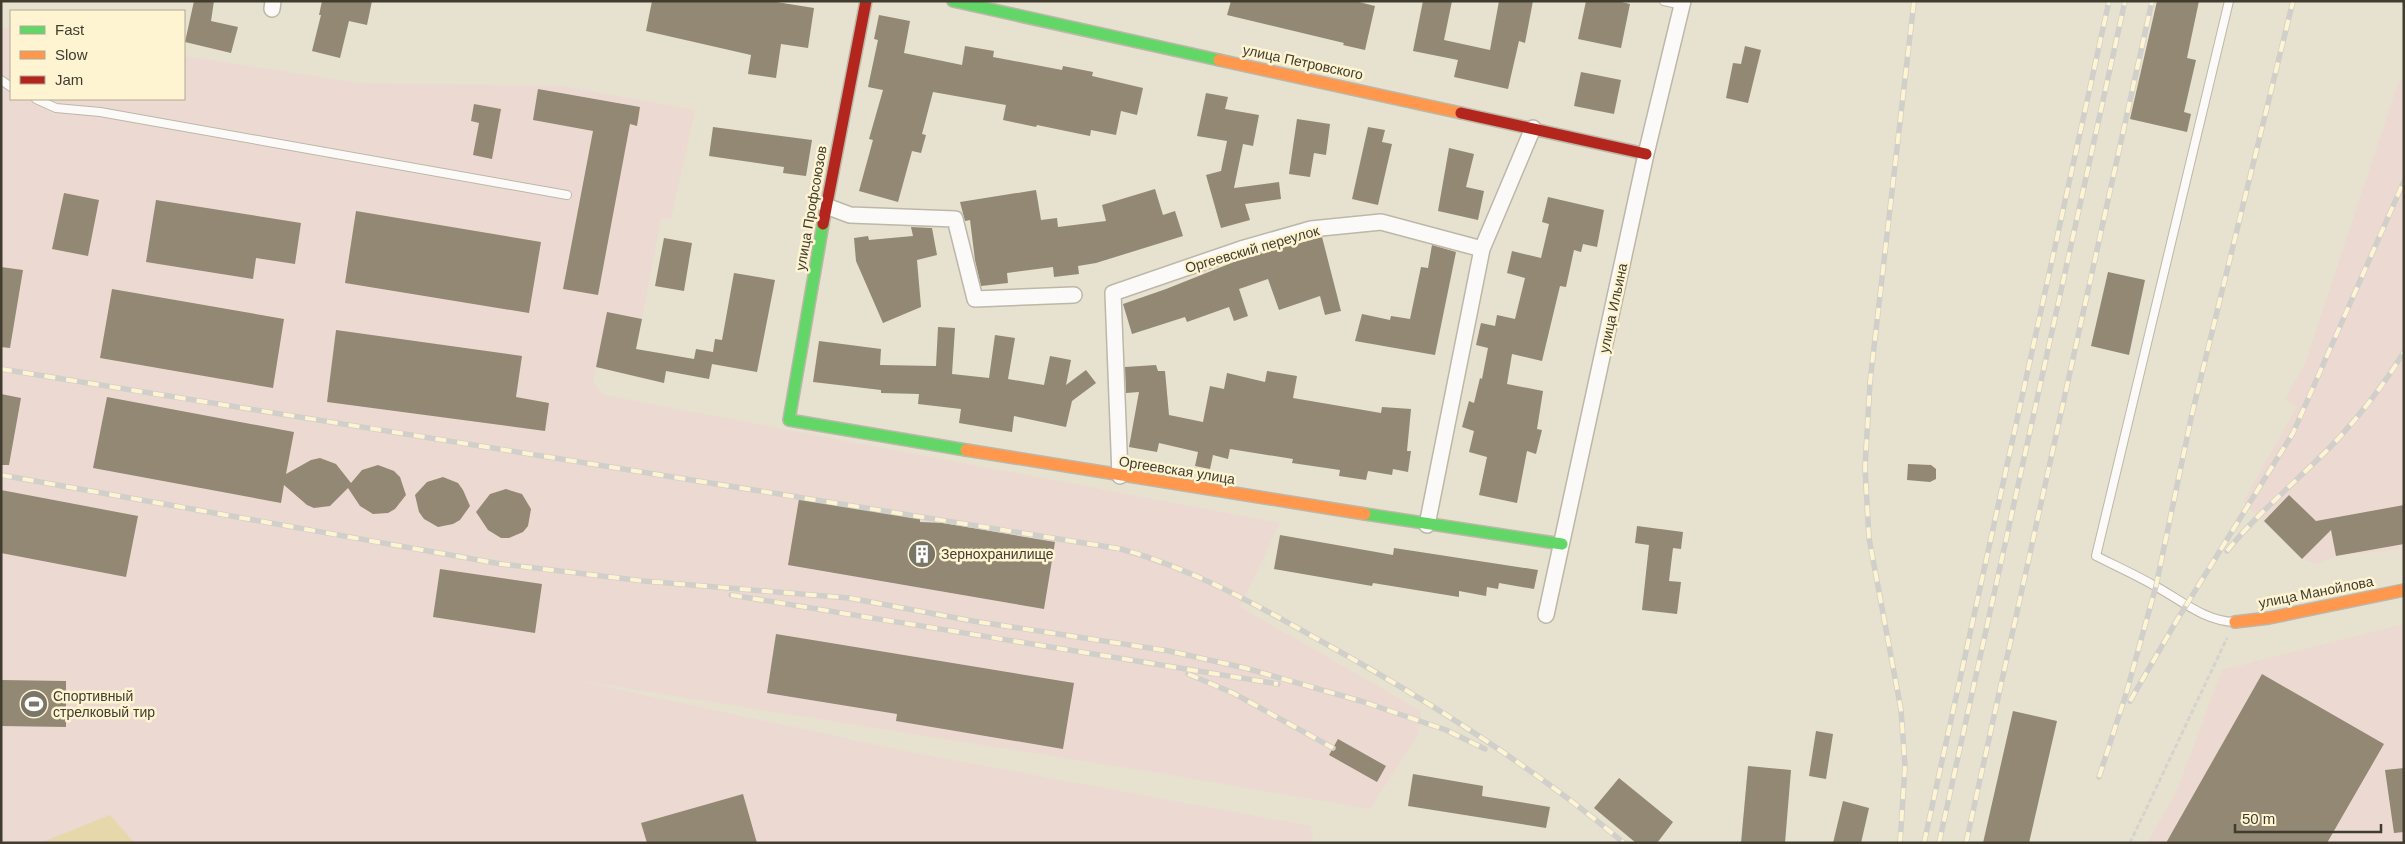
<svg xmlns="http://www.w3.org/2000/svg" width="2405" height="844" viewBox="0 0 2405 844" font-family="Arial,sans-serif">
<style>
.industrial{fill:#ecdad2}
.green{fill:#e7d8ac}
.building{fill:#928873}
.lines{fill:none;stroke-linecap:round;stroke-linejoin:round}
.lane-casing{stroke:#bcb7a8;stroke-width:10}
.street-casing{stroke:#bcb7a8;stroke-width:18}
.fast-casing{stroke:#bcb7a8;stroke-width:14}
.slow-casing{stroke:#bcb7a8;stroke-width:14}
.jam-casing{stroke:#bcb7a8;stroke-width:14}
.path{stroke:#d5d3ce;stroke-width:3;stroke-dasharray:5 2.5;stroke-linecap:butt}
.lane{stroke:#fbfaf8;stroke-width:8}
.street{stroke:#fbfaf8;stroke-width:15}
.fast{stroke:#63d668;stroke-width:11}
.slow{stroke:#ff974d;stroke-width:11}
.jam{stroke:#b3261e;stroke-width:11}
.rail-casing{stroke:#d1cfca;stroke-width:5.5}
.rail{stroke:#fef4d2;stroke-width:4;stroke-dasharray:11;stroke-linecap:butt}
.labels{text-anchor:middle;stroke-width:5;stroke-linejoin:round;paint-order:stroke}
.street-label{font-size:14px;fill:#403c2f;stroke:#fef4d2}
.poi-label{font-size:14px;fill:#403c2f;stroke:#fef4d2;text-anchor:start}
</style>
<rect width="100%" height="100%" fill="#e7e1cf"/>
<path class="industrial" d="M 1,27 L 11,29 L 11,99 L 184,99 L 184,56 L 358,83 L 562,86 L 695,110 L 671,219 L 661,218 L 642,319 L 607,312 L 593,382 L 604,395 L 1280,523 L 1240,607 L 1421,711 L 1418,735 L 1370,809 L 1159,773 L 574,680 L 915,753 L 1310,826 L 1314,843 L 1,843 Z
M 2399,80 L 2404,81 L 2404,549 L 2336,556 L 2318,564 L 2302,559 L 2243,502 L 2297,407 L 2285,399 L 2305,364 Z
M 2404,624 L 2404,843 L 2147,843 L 2178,788 L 2222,670 Z"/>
<path class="green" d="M 110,815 L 135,843 L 40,843 Z"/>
<path class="building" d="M 194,1 L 214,1 L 211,21 L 238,27 L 231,53 L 185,42 Z
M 322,1 L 372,1 L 367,25 L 349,21 L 340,58 L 312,51 L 321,15 L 319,15 Z
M 652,1 L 770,1 L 814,8 L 808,48 L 781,44 L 776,78 L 748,74 L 751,55 L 646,31 Z
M 1231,1 L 1355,1 L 1375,6 L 1365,50 L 1343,45 L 1344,43 L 1227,15 Z
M 1423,1 L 1452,1 L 1444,40 L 1490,50 L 1499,1 L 1533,1 L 1525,43 L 1519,41 L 1508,89 L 1454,77 L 1458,60 L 1413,51 Z
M 1586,1 L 1617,1 L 1630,4 L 1621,48 L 1578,39 Z
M 2157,1 L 2199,1 L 2187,58 L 2196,60 L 2184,112 L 2191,114 L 2187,132 L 2130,119 Z
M 879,15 L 910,21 L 904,53 L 962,65 L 965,46 L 994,51 L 993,57 L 1062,70 L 1063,66 L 1093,72 L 1092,76 L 1143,88 L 1137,115 L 1121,111 L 1116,135 L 1091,130 L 1090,136 L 1037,125 L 1036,127 L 1003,120 L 1006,105 L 933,92 L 922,134 L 926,135 L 921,153 L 912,151 L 898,202 L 859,191 L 873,140 L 869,139 L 883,90 L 868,87 L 878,40 L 874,39 Z
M 1745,46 L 1761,50 L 1748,103 L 1726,98 L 1733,63 L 1741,64 Z
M 1581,72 L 1621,80 L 1614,114 L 1574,106 Z
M 538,89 L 640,107 L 637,126 L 630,124 L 598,295 L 563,289 L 593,131 L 533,120 Z
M 1206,93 L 1228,97 L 1225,109 L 1259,115 L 1253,146 L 1243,144 L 1234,188 L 1279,182 L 1281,199 L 1245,204 L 1250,220 L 1221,228 L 1206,175 L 1221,171 L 1227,141 L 1197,136 Z
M 474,104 L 501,109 L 492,159 L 473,155 L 479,123 L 471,121 Z
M 1297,119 L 1330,124 L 1326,155 L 1314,153 L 1310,177 L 1289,174 Z
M 713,127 L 812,140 L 806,176 L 783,173 L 784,167 L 709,156 Z
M 1368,127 L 1385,130 L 1382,142 L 1392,144 L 1378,205 L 1352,199 Z
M 1449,148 L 1474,154 L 1466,187 L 1484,191 L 1478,220 L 1438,211 Z
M 1155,189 L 1163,215 L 1175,211 L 1183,236 L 1096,263 L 1078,266 L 1079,274 L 1054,277 L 1053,267 L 1007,273 L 1008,283 L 981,286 L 975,260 L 970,220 L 965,221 L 960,202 L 1036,190 L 1041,220 L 1057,218 L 1058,227 L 1106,221 L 1102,205 Z
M 64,193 L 99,200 L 88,256 L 52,249 Z
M 1548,197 L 1604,210 L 1597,247 L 1583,244 L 1581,252 L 1574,250 L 1566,287 L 1560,286 L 1542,361 L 1512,354 L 1507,384 L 1543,391 L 1537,429 L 1542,430 L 1536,454 L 1527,451 L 1517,503 L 1479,495 L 1487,457 L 1469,452 L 1474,431 L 1462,427 L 1469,401 L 1474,403 L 1480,378 L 1482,379 L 1488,348 L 1476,345 L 1481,323 L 1495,326 L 1497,315 L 1515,319 L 1525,278 L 1507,273 L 1512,251 L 1541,258 L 1549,224 L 1542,222 Z
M 156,200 L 301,223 L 295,264 L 256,258 L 253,279 L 146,262 Z
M 356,211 L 541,242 L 529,313 L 345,283 Z
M 911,227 L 932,228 L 937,255 L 917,260 L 921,307 L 883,323 L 856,261 L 854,238 L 868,236 L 869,240 L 913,236 Z
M 1322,237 L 1341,311 L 1325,315 L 1320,296 L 1279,310 L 1268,279 L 1239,289 L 1248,316 L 1234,321 L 1229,307 L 1187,322 L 1185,317 L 1132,334 L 1123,304 L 1166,289 L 1244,258 Z
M 664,238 L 692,243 L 684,291 L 655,286 Z
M 1432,245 L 1456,252 L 1435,355 L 1355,341 L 1362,314 L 1390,320 L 1391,316 L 1410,319 L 1421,267 L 1428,268 Z
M 1,267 L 23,270 L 10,348 L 1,347 Z
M 2108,272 L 2145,280 L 2129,355 L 2091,346 Z
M 734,273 L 775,280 L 757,372 L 712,364 L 709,379 L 666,371 L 664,383 L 596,367 L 607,312 L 642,319 L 636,349 L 694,359 L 696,349 L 713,352 L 715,339 L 722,340 Z
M 112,289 L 284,319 L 273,388 L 100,358 Z
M 938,327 L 955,328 L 952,374 L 989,378 L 995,335 L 1015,338 L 1008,379 L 1044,385 L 1050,356 L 1071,360 L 1066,385 L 1086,370 L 1096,383 L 1072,401 L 1066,427 L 1014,416 L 1012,432 L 959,423 L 961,409 L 918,404 L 919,394 L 881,393 L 881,390 L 813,382 L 819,341 L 881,349 L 880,365 L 936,366 Z
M 336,330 L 522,356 L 516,397 L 549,403 L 545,431 L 327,402 Z
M 1156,365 L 1158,371 L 1165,371 L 1169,415 L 1203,422 L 1210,386 L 1224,389 L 1227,373 L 1265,382 L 1267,371 L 1297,376 L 1293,398 L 1381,413 L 1382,407 L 1411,409 L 1407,451 L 1411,451 L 1408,472 L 1393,469 L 1392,475 L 1368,471 L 1366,480 L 1339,476 L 1340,470 L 1292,463 L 1293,459 L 1230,449 L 1228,459 L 1213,455 L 1210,469 L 1195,466 L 1198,452 L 1159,443 L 1157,452 L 1129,447 L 1139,392 L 1126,393 L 1125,367 Z
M 1,394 L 21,398 L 9,465 L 1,465 Z
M 107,397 L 294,432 L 286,474 L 311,460 L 320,458 L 336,464 L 351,483 L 362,470 L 378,465 L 394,471 L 400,477 L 406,495 L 395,509 L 388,513 L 373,514 L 360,506 L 348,488 L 330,506 L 314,508 L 307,505 L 284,485 L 281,503 L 93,468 Z
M 1908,464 L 1931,465 L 1936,469 L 1936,479 L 1930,482 L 1907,480 Z
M 443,477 L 458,483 L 463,490 L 470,506 L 460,520 L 453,524 L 438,527 L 424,519 L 419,512 L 415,495 L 427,482 Z
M 506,489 L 522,494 L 531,509 L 528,526 L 523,532 L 509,538 L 501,538 L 488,530 L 476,512 L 490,494 Z
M 1,490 L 138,516 L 126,577 L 1,553 Z
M 2289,495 L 2316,521 L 2404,505 L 2404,544 L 2336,556 L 2331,530 L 2302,559 L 2264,521 Z
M 799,499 L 920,519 L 920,522 L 943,523 L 1055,542 L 1044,609 L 788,565 Z
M 1637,526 L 1683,532 L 1681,549 L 1673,548 L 1669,581 L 1681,582 L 1677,614 L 1642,610 L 1649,545 L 1635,543 Z
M 1280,535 L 1393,555 L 1394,548 L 1538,570 L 1534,589 L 1499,583 L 1498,589 L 1487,587 L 1486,596 L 1459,591 L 1459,597 L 1373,583 L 1372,586 L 1274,569 Z
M 440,569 L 542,584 L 535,633 L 433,617 Z
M 776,634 L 1074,683 L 1063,749 L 896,721 L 897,714 L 767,693 Z
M 2262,674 L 2384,744 L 2327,843 L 2166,843 Z
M 1,680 L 66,681 L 66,727 L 1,726 Z
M 2013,711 L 2057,721 L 2029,843 L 1983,843 Z
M 1816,731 L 1833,734 L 1826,779 L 1809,776 Z
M 1338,739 L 1386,766 L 1377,782 L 1329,755 Z
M 1748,766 L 1791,770 L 1785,843 L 1741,843 Z
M 2404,768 L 2404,832 L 2394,833 L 2385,770 Z
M 1413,774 L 1483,786 L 1482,796 L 1550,807 L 1546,828 L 1408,806 Z
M 1619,778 L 1673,822 L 1657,843 L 1636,843 L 1594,808 Z
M 743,794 L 757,843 L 647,843 L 641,823 Z
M 1843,801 L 1869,808 L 1861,843 L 1833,843 Z"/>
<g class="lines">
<defs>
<path id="lane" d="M 1664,1 L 1682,5
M 2229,1 L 2096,556 C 2116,566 2136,575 2155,586 C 2181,600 2204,621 2235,622
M 1,80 L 11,87
M 36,99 L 56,108 L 100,112 L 567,195"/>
<path id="street" d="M 272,9 L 273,1
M 826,206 L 850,215 L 955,219 L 975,299 L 1074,295
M 1120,476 L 1113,293 L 1241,249 L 1311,229 L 1381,222 L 1482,249 L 1533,128
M 1427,525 L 1482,249
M 1546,615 L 1646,154 L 1683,1"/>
<path id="fast" d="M 953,1 L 1219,60
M 823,224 L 789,420 L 966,450
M 1365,514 L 1562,544"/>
<path id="slow" d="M 1219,60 L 1461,113
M 966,450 L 1365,514
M 2235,622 L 2269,618 L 2404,590"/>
<path id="jam" d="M 1461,113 L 1646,154
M 823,224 L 866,1"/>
</defs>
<use href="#lane" class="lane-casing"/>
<use href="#street" class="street-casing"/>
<use href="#fast" class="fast-casing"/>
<use href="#slow" class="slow-casing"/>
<use href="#jam" class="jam-casing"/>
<path class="path" d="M 2130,843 L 2227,638"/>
<use href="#lane" class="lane"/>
<use href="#street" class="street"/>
<use href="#fast" class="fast"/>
<use href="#slow" class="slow"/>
<use href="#jam" class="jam"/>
<defs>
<path id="rail" d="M 1,369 L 1121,549 C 1193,569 1255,604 1319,640 C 1424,698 1532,766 1624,843
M 1,475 L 501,564 L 644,581 L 849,598 L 973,621 L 1169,651 L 1245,668 L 1364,702 L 1446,730 L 1485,749
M 2227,551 C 2260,510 2301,478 2337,440 C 2362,413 2385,383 2404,352
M 731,595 L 1278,684
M 1188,674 L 1233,693 L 1333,748
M 2130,701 L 2177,620 L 2293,433 L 2404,181
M 2099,777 L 2126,694 L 2156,586 L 2192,414 L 2293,1
M 1900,843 L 1905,766 L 1901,710 L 1869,538 L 1865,468 L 1870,382 L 1914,1
M 1924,843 L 2109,1
M 1939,843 L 2125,1
M 1966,843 L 2152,1"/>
</defs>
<use href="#rail" class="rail-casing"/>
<use href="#rail" class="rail"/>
</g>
<defs>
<symbol id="building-disc" viewBox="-11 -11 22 22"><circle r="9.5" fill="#7a7667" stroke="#fef4d2"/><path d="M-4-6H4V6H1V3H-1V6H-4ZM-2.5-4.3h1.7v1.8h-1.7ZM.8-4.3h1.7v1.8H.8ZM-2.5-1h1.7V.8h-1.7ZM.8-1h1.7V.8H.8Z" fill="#fff"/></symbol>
<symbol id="stadium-disc" viewBox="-11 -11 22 22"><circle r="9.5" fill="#7a7667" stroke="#fef4d2"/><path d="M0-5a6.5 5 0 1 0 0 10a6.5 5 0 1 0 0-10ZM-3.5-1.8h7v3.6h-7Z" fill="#fff"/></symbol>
</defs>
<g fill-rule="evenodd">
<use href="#building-disc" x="906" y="538" width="32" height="32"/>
<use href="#stadium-disc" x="18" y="688" width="32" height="32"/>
</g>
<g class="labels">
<g class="street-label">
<text transform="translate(1303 62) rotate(12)" y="5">улица Петровского</text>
<text transform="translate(811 208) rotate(-80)" y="5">улица Профсоюзов</text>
<text transform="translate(1252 249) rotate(-16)" y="5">Оргеевский переулок</text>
<text transform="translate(1613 308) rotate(-78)" y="5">улица Ильина</text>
<text transform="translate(1177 470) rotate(9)" y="5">Оргеевская улица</text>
<text transform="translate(2316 592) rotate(-11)" y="5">улица Манойлова</text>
</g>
<g class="poi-label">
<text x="941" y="559">Зернохранилище</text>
<text x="53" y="701">Спортивный<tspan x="53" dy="16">стрелковый тир</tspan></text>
</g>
</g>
<rect width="2405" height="844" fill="none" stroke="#403c2f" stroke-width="5"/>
<rect x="10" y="10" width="175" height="90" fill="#fef4d2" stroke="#b2aa91"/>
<rect x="20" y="26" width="25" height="8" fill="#63d668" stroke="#b2aa91"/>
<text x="55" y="35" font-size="15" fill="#403c2f">Fast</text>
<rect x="20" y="51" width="25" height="8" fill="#ff974d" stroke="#b2aa91"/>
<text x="55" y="60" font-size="15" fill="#403c2f">Slow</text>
<rect x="20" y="76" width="25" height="8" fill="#b3261e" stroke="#b2aa91"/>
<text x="55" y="85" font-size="15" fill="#403c2f">Jam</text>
<path d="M2235 824v8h146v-8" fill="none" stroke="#403c2f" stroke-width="2.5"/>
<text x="2242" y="824" font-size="15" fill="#403c2f" stroke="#fef4d2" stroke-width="4" paint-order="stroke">50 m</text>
</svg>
